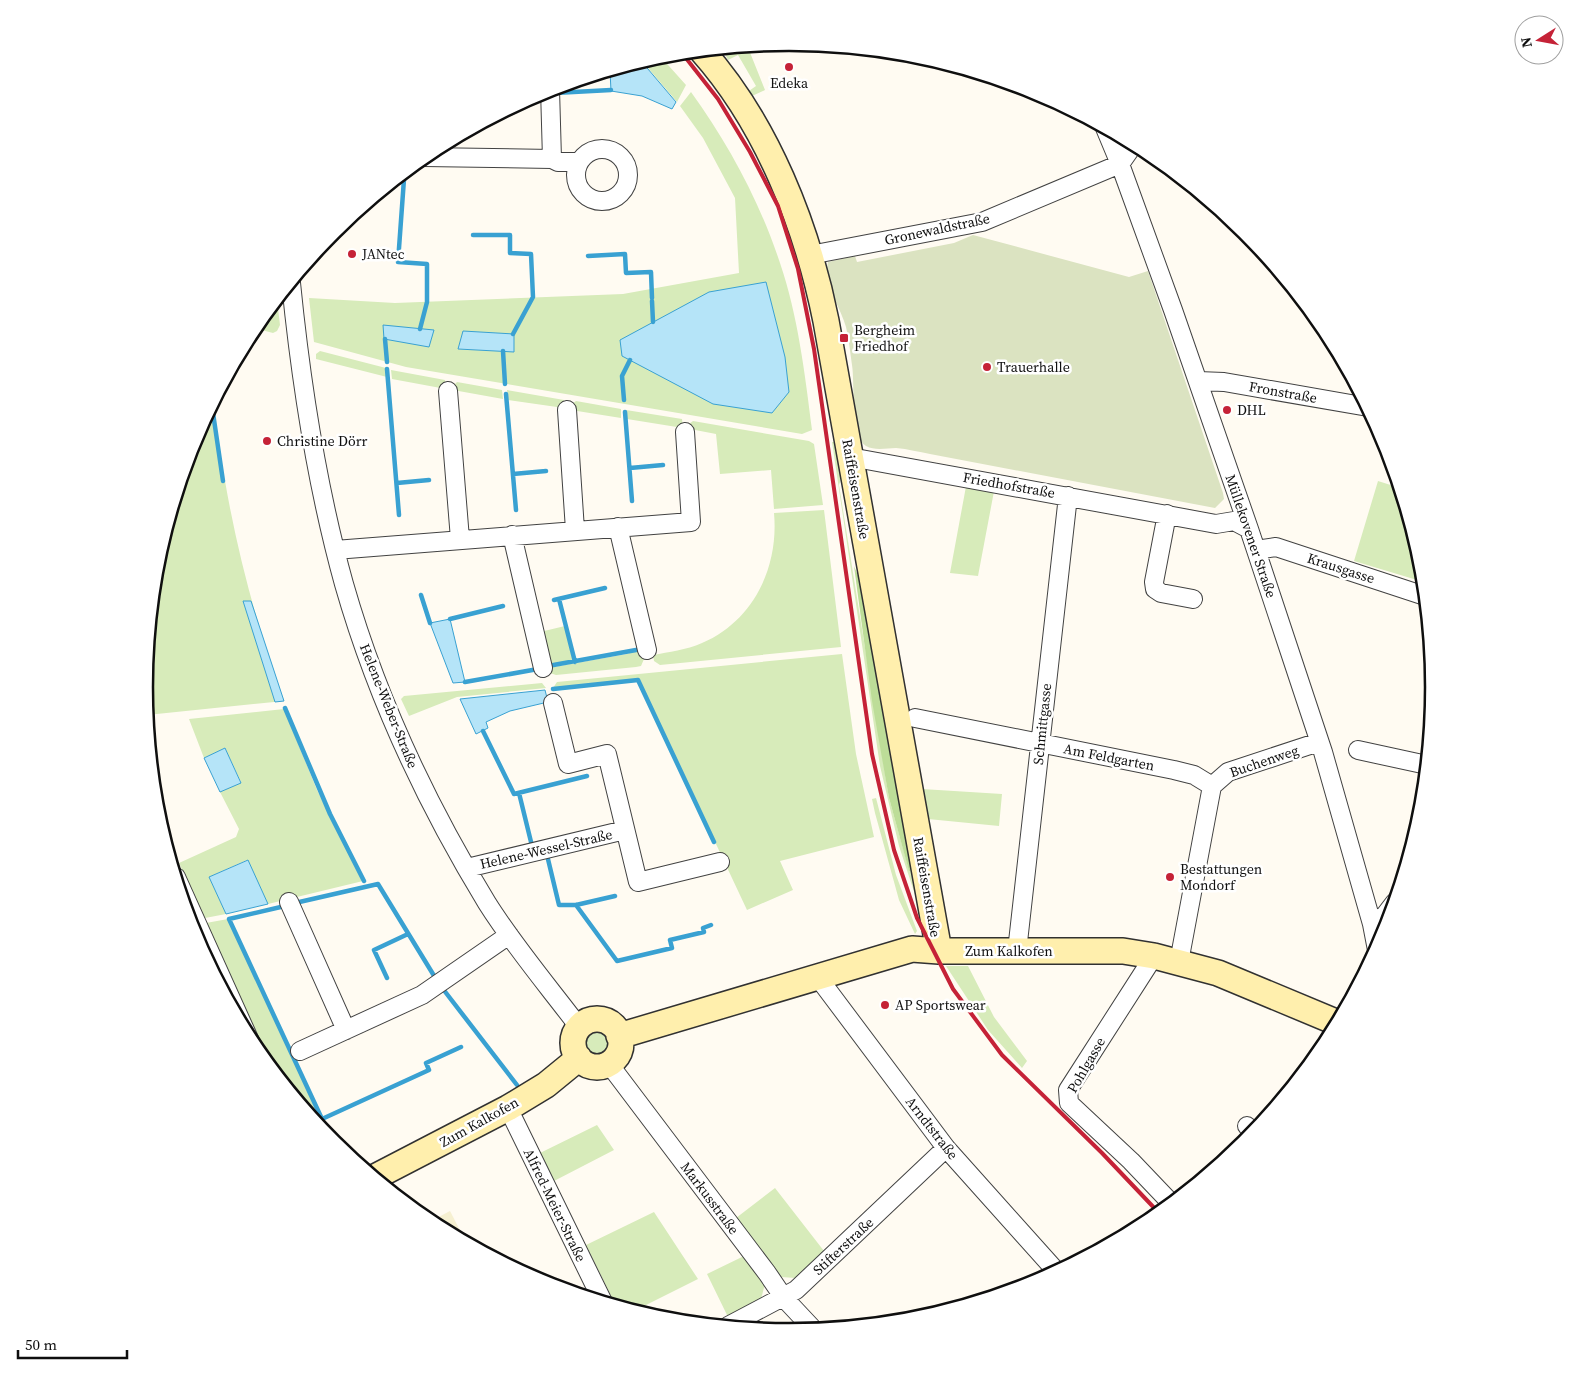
<svg xmlns="http://www.w3.org/2000/svg" width="1579" height="1375" viewBox="0 0 1579 1375" font-family="'Source Serif 4',serif">
<style>
.farmland{fill:#f6f0d1}
.green{fill:#d7ebba}
.forest{fill:#bddd98}
.cemetery{fill:#dbe3c1}
.water{fill:#b5e4f8;stroke:#39a1d2}
.lines{fill:none;stroke-linecap:round;stroke-linejoin:round}
.stream{stroke:#39a1d2;stroke-width:4.5}
.street-casing{stroke:#424242;stroke-width:20}
.secondary-casing{stroke:#313131;stroke-width:28}
.street{stroke:#fff;stroke-width:18}
.secondary{stroke:#ffefad;stroke-width:25}
.rail{stroke:#c52237;stroke-width:4}
.poi-dot{fill:#c52237;stroke:#fff;stroke-width:2}
.labels{text-anchor:middle;stroke-width:5;stroke-linejoin:round;paint-order:stroke}
.poi-label{font-size:14px;fill:#0f0f0f;stroke:#fff;text-anchor:start}
.street-label{font-size:14px;fill:#0f0f0f;stroke:#fff}
.rim{fill:none;stroke:#0f0f0f;stroke-width:2.5}
</style>
<rect width="100%" height="100%" fill="#fffbf2"/>
<path class="farmland" d="M 450,1211 L 466,1242 L 429,1222 Z"/>
<path class="green" d="M 760,45 L 749,50 L 765,90 L 752,96 L 748,96 L 746,93 L 756,86 L 738,55 L 728,60 L 726,56 L 728,49 Z
M 660,56 L 686,85 L 677,102 L 642,61 Z
M 691,92 C 729,145 759,200 780,263 C 798,316 805,374 812,430 L 802,434 L 406,367 L 314,342 L 309,298 L 395,303 L 623,294 L 739,273 L 735,198 L 703,138 L 680,106 Z
M 277,300 L 280,325 L 277,331 L 273,333 L 254,328 Z
M 320,351 L 386,368 L 387,377 L 316,359 L 316,354 Z
M 391,370 L 445,380 L 446,389 L 392,379 Z
M 457,382 L 502,390 L 503,399 L 453,390 L 452,387 Z
M 507,390 L 564,400 L 564,408 L 508,400 Z
M 576,401 L 621,409 L 621,418 L 571,410 L 572,404 Z
M 212,407 L 222,481 L 225,481 C 238,556 258,630 284,701 L 147,715 L 145,687 L 157,561 L 194,440 Z
M 626,410 L 682,419 L 683,428 L 627,419 Z
M 693,421 L 809,441 L 814,444 L 823,505 L 774,509 L 771,470 L 720,474 L 716,434 L 690,429 L 689,424 Z
M 832,442 L 834,442 L 841,479 L 839,485 L 889,798 L 909,870 L 917,869 L 922,916 L 899,846 L 880,766 Z
M 967,481 L 995,486 L 978,576 L 950,573 Z
M 1378,481 L 1400,488 L 1422,562 L 1417,580 L 1354,561 Z
M 824,510 L 841,647 L 660,665 L 654,661 L 653,655 C 669,652 686,650 702,643 C 753,621 779,568 774,513 Z
M 565,626 L 573,661 L 547,665 L 540,632 Z
M 642,648 L 644,659 L 641,666 L 636,667 L 556,675 L 550,673 L 548,668 L 627,654 Z
M 842,654 L 856,754 L 874,837 L 780,861 L 793,890 L 747,910 L 639,680 L 553,688 L 557,682 Z
M 542,683 L 546,688 L 457,697 L 409,716 L 401,699 L 404,696 Z
M 284,709 L 317,790 L 363,881 L 268,904 L 247,860 L 209,877 L 226,914 L 205,918 L 179,863 L 236,837 L 239,829 L 220,792 L 241,782 L 225,748 L 204,758 L 189,719 Z
M 922,789 L 1002,794 L 999,826 L 928,819 Z
M 876,798 L 896,875 L 917,931 L 915,934 L 899,900 L 875,813 L 872,799 Z
M 228,919 L 329,1138 L 275,1072 L 206,923 Z
M 946,966 L 968,966 L 994,1017 L 1027,1061 L 1022,1068 L 988,1030 Z
M586 1043a11 11 0 1 1 22 0a11 11 0 1 1-22 0Z
M 597,1125 L 614,1150 L 554,1181 L 540,1153 Z
M 775,1188 L 824,1251 L 796,1278 L 781,1277 L 736,1218 Z
M 654,1212 L 698,1279 L 634,1311 L 616,1306 L 586,1245 Z
M 744,1256 L 765,1284 L 761,1299 L 728,1317 L 707,1274 Z"/>
<path class="forest" d="M 854,566 L 864,590 L 917,869 L 909,871 L 889,798 L 872,701 Z"/>
<path class="cemetery" d="M 973,235 L 1129,277 L 1148,271 L 1223,493 L 1224,499 L 1215,508 L 930,454 C 919,452 908,449 896,448 C 887,448 875,451 866,446 C 850,437 855,383 852,365 C 850,352 849,339 846,327 C 840,306 823,284 828,262 L 855,256 L 857,262 L 954,243 Z"/>
<path class="water" d="M 642,62 L 676,102 L 672,109 L 642,96 L 611,91 L 610,71 Z
M 766,282 L 785,357 L 789,392 L 772,413 L 713,404 L 622,356 L 620,340 L 709,292 Z
M 383,325 L 434,330 L 429,347 L 384,339 Z
M 463,331 L 514,334 L 514,352 L 458,349 Z
M 243,601 L 251,601 L 284,701 L 275,702 Z
M 450,619 L 465,682 L 453,683 L 430,623 Z
M 545,690 L 548,702 L 510,711 L 486,722 L 488,728 L 476,734 L 460,699 Z
M 225,748 L 241,783 L 220,792 L 204,758 Z
M 248,860 L 268,904 L 226,914 L 209,877 Z"/>
<g class="lines">
<path class="stream" d="M 555,93 L 611,90
M 404,179 L 398,262 L 427,264 L 427,302 L 420,329
M 473,235 L 510,235 L 510,253 L 531,254 L 533,297 L 513,334
M 588,256 L 625,254 L 626,273 L 651,272 L 652,298
M 652,301 L 653,322
M 385,339 L 387,362
M 503,351 L 505,384
M 387,369 L 399,515
M 506,394 L 516,510
M 624,400 L 622,376 L 630,360
M 212,406 L 223,481
M 625,412 L 632,501
M 630,468 L 663,465
M 513,474 L 546,471
M 397,483 L 429,480
M 421,595 L 430,623
M 559,599 L 575,662
M 554,600 L 605,588
M 450,619 L 503,606
M 548,666 L 636,650
M 465,682 L 538,669
M 553,689 L 638,680 L 714,842
M 285,708 L 330,814 L 364,881
M 483,731 L 514,794 L 587,776
M 519,793 L 532,846
M 547,855 L 559,905 L 576,905 L 615,896
M 295,903 L 378,884 L 436,979
M 576,905 L 617,961 L 672,948 L 670,940 L 704,932 L 703,928 L 711,925
M 285,906 L 229,919 L 322,1119 L 429,1070 L 426,1063 L 461,1047
M 387,978 L 374,950 L 408,934
M 443,989 L 517,1085"/>
<defs>
<path id="street" d="M 550,89 L 552,159
M 1105,128 L 1120,164 L 1173,310 L 1249,529 L 1323,752 L 1372,924 L 1377,950
M576 175a26 26 0 1 1 52 0a26 26 0 1 1-52 0Z
M 424,157 L 552,159 L 558,162 L 579,162
M 810,255 L 982,222 L 1120,164 L 1134,144
M 291,283 C 301,383 317,487 344,584 C 376,696 426,803 487,903 C 514,946 548,986 579,1027
M 1198,381 L 1224,382 L 1368,407
M 448,391 L 460,539
M 567,410 L 575,530
M 850,457 L 1216,524 L 1234,521 L 1249,529
M 1167,514 L 1154,582 L 1155,589 L 1161,593 L 1193,599
M 618,527 L 647,650
M 512,535 L 543,668
M 335,550 L 691,522 L 685,432
M 1256,550 L 1276,547 L 1425,596
M 553,703 L 568,764 L 607,754 L 638,882 L 720,862
M 915,718 L 1174,770 L 1194,775 L 1212,786
M 1358,750 L 1427,765
M 467,868 L 625,830
M 176,877 L 250,1041
M 289,902 L 346,1030
M 1372,924 L 1385,915 L 1395,902
M 1017,951 L 1068,496
M 1154,956 L 1068,1090 L 1069,1103 L 1131,1161 L 1172,1204
M 1179,962 L 1212,786 L 1228,772 L 1319,742
M 817,976 L 946,1148 L 1057,1272
M 300,1051 L 422,995 L 509,935
M 609,1064 L 767,1273 L 784,1298 L 814,1330
M 508,1108 L 603,1302
M 1247,1126 L 1254,1133
M 728,1326 L 796,1290 L 946,1148"/>
<path id="secondary" d="M 702,51 C 767,124 807,226 826,321 L 939,951
M573 1043a24 24 0 1 1 48 0a24 24 0 1 1-48 0Z
M 619,1036 L 912,949 L 939,951 L 1123,951 L 1154,956 L 1218,973 L 1338,1023
M 375,1177 L 508,1108 L 546,1085 L 579,1058"/>
</defs>
<use href="#street" class="street-casing"/>
<use href="#secondary" class="secondary-casing"/>
<use href="#street" class="street"/>
<use href="#secondary" class="secondary"/>
<path class="rail" d="M 682,53 L 718,99 L 750,152 L 778,206 L 798,269 L 814,349 L 872,754 L 894,850 L 917,918 L 953,989 L 1002,1055 L 1102,1153 L 1160,1214"/>
</g>
<g class="poi-dot">
<circle cx="789" cy="67" r="5"/>
<circle cx="352" cy="254" r="5"/>
<rect x="839" y="333" width="10" height="10" rx="2.5"/>
<circle cx="987" cy="367" r="5"/>
<circle cx="1227" cy="410" r="5"/>
<circle cx="267" cy="441" r="5"/>
<circle cx="1170" cy="877" r="5"/>
<circle cx="885" cy="1005" r="5"/>
</g>
<g class="labels">
<g class="poi-label">
<text x="789" y="88" text-anchor="middle">Edeka</text>
<text x="362" y="259">JANtec</text>
<text x="854" y="335">Bergheim<tspan x="854" dy="16">Friedhof</tspan></text>
<text x="997" y="372">Trauerhalle</text>
<text x="1237" y="415">DHL</text>
<text x="277" y="446">Christine Dörr</text>
<text x="1180" y="874">Bestattungen<tspan x="1180" dy="16">Mondorf</tspan></text>
<text x="895" y="1010">AP Sportswear</text>
</g>
<g class="street-label">
<text transform="translate(937 229) rotate(-12)" y="5">Gronewaldstraße</text>
<text transform="translate(1283 392) rotate(10)" y="5">Fronstraße</text>
<text transform="translate(1009 485) rotate(10)" y="5">Friedhofstraße</text>
<text transform="translate(856 489) rotate(80)" y="5">Raiffeisenstraße</text>
<text transform="translate(1251 536) rotate(71)" y="5">Müllekovener Straße</text>
<text transform="translate(1341 568) rotate(18)" y="5">Krausgasse</text>
<text transform="translate(389 706) rotate(68)" y="5">Helene-Weber-Straße</text>
<text transform="translate(1042 724) rotate(-84)" y="5">Schmittgasse</text>
<text transform="translate(1109 757) rotate(11)" y="5">Am Feldgarten</text>
<text transform="translate(1264 761) rotate(-19)" y="5">Buchenweg</text>
<text transform="translate(546 849) rotate(-13)" y="5">Helene-Wessel-Straße</text>
<text transform="translate(927 887) rotate(80)" y="5">Raiffeisenstraße</text>
<text x="1009" y="956">Zum Kalkofen</text>
<text transform="translate(1086 1065) rotate(-60)" y="5">Pohlgasse</text>
<text transform="translate(479 1122) rotate(-29)" y="5">Zum Kalkofen</text>
<text transform="translate(932 1128) rotate(52)" y="5">Arndtstraße</text>
<text transform="translate(710 1198) rotate(53)" y="5">Markusstraße</text>
<text transform="translate(555 1205) rotate(64)" y="5">Alfred-Meier-Straße</text>
<text transform="translate(843 1246) rotate(-43)" y="5">Stifterstraße</text>
</g>
</g>
<path d="M0 0H1579V1375H0ZM153 687a636 636 0 1 1 1272 0a636 636 0 1 1-1272 0Z" fill="#fff" fill-rule="evenodd"/>
<path class="rim" d="M153 687a636 636 0 1 1 1272 0a636 636 0 1 1-1272 0Z"/>
<g transform="translate(1539 40) rotate(259)"><circle r="24" fill="#ffffff" stroke="#9f9f9f"/>
<path d="M0-4L9 19L0 12L-9 19Z" fill="#c52237"/>
<text y="-8" font-size="14" font-weight="bold" text-anchor="middle" fill="#0f0f0f">N</text>
</g>
<path d="M18 1350v8h109v-8" fill="none" stroke="#0f0f0f" stroke-width="2.5"/>
<text x="25" y="1350" font-size="15" fill="#0f0f0f" stroke="#ffffff" stroke-width="4" paint-order="stroke">50 m</text>
</svg>
